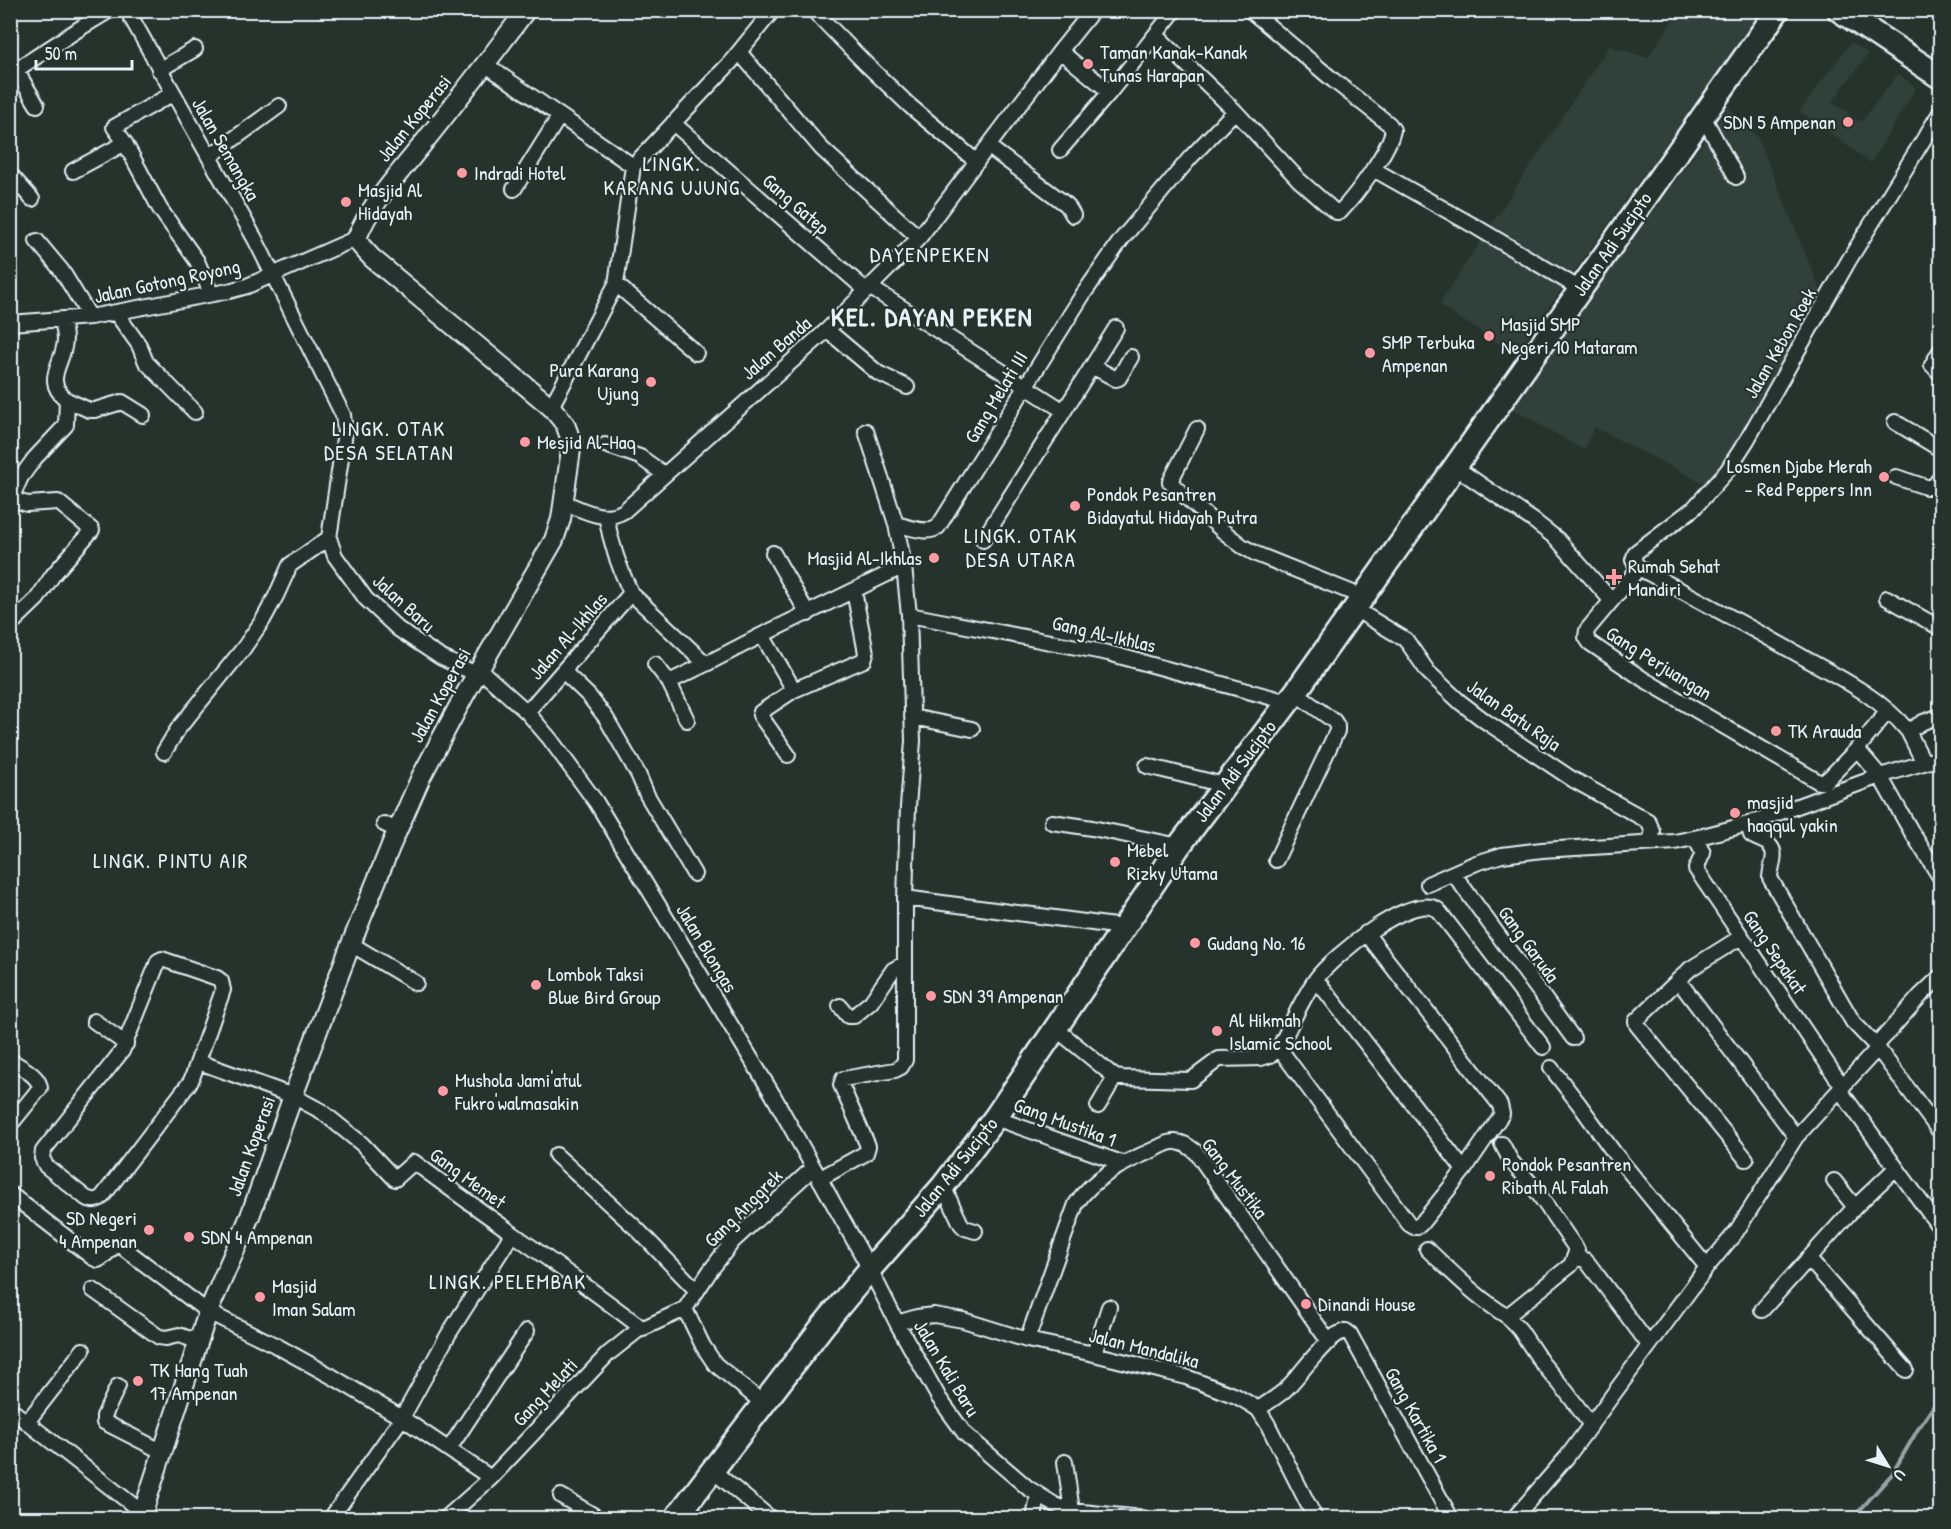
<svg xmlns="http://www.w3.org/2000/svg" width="1951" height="1529" viewBox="0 0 1951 1529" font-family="'Patrick Hand',sans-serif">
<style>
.built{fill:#333f3a}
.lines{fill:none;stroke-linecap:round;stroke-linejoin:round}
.stream{stroke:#98a3a5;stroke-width:4}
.minor-casing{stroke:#e8f1f8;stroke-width:18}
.tertiary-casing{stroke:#e8f1f8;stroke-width:22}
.trunk-casing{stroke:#e8f1f8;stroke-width:27}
.minor{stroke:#26332d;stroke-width:14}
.tertiary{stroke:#26332d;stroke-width:18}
.trunk{stroke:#26332d;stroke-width:22}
.poi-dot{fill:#ff9aa2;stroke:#26332d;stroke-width:2}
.labels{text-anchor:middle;stroke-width:4.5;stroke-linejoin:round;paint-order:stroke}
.poi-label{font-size:20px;fill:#e8f1f8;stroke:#26332d;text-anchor:start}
.street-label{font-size:20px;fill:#e8f1f8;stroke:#26332d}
.neighbourhood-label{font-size:21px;letter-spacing:1.5px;fill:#e8f1f8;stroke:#26332d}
.quarter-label{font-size:22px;letter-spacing:1.5px;fill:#e8f1f8;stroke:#26332d}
.district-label{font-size:26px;font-weight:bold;letter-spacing:1.5px;fill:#e8f1f8;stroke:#26332d}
</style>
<rect width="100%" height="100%" fill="#26332d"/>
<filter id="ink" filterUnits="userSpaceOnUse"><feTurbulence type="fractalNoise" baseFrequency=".0167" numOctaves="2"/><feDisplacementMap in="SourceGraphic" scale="12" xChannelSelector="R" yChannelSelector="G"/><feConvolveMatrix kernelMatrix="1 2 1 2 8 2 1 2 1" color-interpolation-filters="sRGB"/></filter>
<g filter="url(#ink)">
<path class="built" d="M 1679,11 L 1761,11 L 1515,354 L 1445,309 L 1440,303 L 1609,46 L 1648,58 Z
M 1851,42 L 1868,54 L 1832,102 L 1861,122 L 1898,74 L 1916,88 L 1871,163 L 1800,111 Z
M 1729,107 L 1758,138 L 1823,297 L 1711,487 L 1594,427 L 1584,450 L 1511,408 Z"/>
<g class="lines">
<path class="stream" d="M 1853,1518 L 1892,1474 L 1918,1429 L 1940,1397"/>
<defs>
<path id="minor" d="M 127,10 L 255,239 L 343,415 L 345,432 L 329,538 L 335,556 L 366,599 L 398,629 L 440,657 L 476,674
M 813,10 L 866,64 L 910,106 L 977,162
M 1156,35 L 1235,111 L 1299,180 L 1332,209 L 1336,212 L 1340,212 C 1356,195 1389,151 1393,130 L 1389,124 L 1333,80 L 1250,10
M 1060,51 L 1110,92
M 739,52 L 821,148 L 919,238
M 486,65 L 633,166
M 159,70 L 195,49
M 37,105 L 16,70 L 82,27 L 110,10
M 1703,116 L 1736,177
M 673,123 L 867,291
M 125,143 L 160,209 L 197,261 L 211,293
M 989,147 L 1067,205 L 1073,215
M 1060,150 L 1110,92 L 1175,10
M 209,157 L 279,106
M 1373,169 L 1476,227 L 1580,289
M 73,171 L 125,143 L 114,127 L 172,94
M 10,174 L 32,199
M 514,189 L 559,117
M 37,241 L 62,271 L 90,317
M 616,284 L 696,353
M 871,288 L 1064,411
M 116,313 L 139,345 L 146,362 L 195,412
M 10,323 L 90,317 L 229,291 L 247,286 L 357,238
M 827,330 L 878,373 L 907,387
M 1940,351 L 1932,365 L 1940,373
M 1092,366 L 1116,379 L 1119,378 L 1131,357
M 67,400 L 89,410 L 95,410 L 122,402 L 143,415
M 551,407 L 616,284 L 633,166 L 730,63 L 773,10
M 1895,422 L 1940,449
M 1197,429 L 1170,482 L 1176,488 L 1223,531 L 1242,546 L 1256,554 L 1363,597
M 605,445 L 640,457 L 664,474
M 1455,467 L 1534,521 L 1557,539 L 1611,600
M 1896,477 L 1926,487 L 1933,487 L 1940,478
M 10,501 L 21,477 L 35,458 L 66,425 L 67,400 C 41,380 65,363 65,339 C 65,333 63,326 62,320
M 563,502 C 583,510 604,523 624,511 L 827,330 L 919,238 L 1060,51 L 1093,10
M 896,524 C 909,527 928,535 938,527 L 1082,296 L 1121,240 L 1190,158 L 1235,111
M 983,540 L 1116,328
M 773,553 L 808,614
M 1639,568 L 1633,560 L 1636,552 L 1694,508 L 1727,471 L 1747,440 L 1849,260 L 1940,113
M 631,593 L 706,664 L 762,635 L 904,566
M 1887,598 L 1940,628
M 1355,609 L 1406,640 L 1428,672 L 1460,702 L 1485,721 L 1572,779 L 1648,821 L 1653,832 L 1649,843
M 909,615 L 1108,653 L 1288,702
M 10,625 L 37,599 L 53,575 L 92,530 L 58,502 L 27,504 L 12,499
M 762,635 L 794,690
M 655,664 L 669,682 L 687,720
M 479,669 L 527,712 L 550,739 L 596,802 L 773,1095 L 870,1269 L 897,1323 L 939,1398 L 965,1434 L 1028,1488 L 1055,1505 L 1072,1511 L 1142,1518
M 563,671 L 589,696 L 606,718 L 638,774 L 647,795 L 694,874
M 669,682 L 706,664
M 1888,711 L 1857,749 L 1829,778 L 1824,782 L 1819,782 L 1643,679 L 1590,643 L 1586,637 L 1587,630 L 1639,568 C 1695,598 1752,628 1808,660 C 1843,679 1882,699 1908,731 L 1923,722 L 1940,716
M 527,712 L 631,593 C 619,568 611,544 606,516
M 912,717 L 972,729
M 1908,731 L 1924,763
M 1857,749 L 1880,776 L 1911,831 L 1940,877
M 164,752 L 178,729 L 243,649 L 263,620 L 276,596 L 290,565 L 329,538
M 788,755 L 762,718 L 760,715 L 761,712 L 794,690 L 864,660 L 866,653 L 854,591
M 1147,766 L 1224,785
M 1052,822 L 1092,828 L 1179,846
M 384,824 L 397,830
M 1748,824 L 1751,835 C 1756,839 1760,839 1765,842 C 1781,851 1770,865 1770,878 L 1853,1022 L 1876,1046 L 1940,1132
M 1695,838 L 1703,853 L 1696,869 L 1836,1077 L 1844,1085
M 1276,860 L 1337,731 L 1337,726 L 1334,721 L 1295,693
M 1453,873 L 1573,1038
M 1428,884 L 1476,863 L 1502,855 L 1542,850 L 1675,842 L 1703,836 L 1748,824 L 1880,776 L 1940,758
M 905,898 L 1122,927
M 1741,937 L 1690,969 L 1636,1021 L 1637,1025 L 1746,1159
M 351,944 L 416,983
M 162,959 L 217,978 L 221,981 L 223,990 L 191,1081 L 102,1197 C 96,1201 93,1201 86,1198 L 46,1166 L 42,1158 L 43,1151 L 122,1051 L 156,967 L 158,961 Z
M 1316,979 L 1464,1170
M 1678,980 L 1796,1137
M 840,1006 L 848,1016 L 854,1016 L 871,1002 L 893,970 L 904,964
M 94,1021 L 126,1044
M 1055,1028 L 1115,1077 L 1122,1078 L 1191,1080 L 1219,1059 L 1261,1058 L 1271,1055 L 1279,1048 C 1291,1025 1301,1000 1316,979 C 1332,957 1412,891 1438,910 L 1543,1047
M 1876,1046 L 1921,995 L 1940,977
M 1279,1048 L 1409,1224 L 1414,1227 L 1420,1225 L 1464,1170 L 1502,1114 L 1500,1105 L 1366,933
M 10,1060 C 20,1067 39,1075 40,1088 L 10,1125
M 199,1062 L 293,1096 L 321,1111 L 362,1144 L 395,1179 L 414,1162 C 490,1219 568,1271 643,1329
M 1839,1089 L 1940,1228
M 1098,1106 L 1115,1077
M 995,1118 L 1122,1163
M 1502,1144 L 1511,1161 L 1533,1186 L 1577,1250 L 1571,1265 L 1507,1316 L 1520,1330 L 1542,1363 L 1565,1390 L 1591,1425
M 556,1155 L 637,1229 L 697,1291
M 819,1179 L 866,1153 L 868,1146 L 841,1085 L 843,1079 L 895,1070 L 901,1067 L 905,1060 L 905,898 L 908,807 L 913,741 L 909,615 L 904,566 L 896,524 L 866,431
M 1834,1181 L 1855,1207
M 943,1186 L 961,1224 L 965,1228 L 975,1231
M 10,1194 L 93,1258 L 98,1260 C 106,1256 110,1248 118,1245 L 121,1246 L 208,1312 L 275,1345 L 333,1377 L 402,1418 L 491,1478
M 1427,1249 C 1453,1273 1477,1298 1507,1316
M 1576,1257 L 1585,1260 L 1588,1263 L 1649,1345
M 1808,1258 L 1906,1370
M 1707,1267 L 1736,1232 L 1796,1137 L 1877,1049
M 93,1290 L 159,1337 L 166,1338 L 179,1335 L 199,1342
M 685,1309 L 710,1271 L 733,1241 L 813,1168
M 685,1309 L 703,1346 L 715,1364 L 764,1404
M 1762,1310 L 1855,1207 L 1896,1168
M 897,1323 L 917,1317 L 934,1315 L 963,1320 L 1027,1340 L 1094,1354 L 1186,1377 L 1236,1396 L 1250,1404 L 1258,1409 L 1267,1423 L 1315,1518
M 1027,1340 L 1076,1204 C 1093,1177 1125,1162 1153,1150 C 1160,1147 1168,1141 1175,1142 C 1184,1142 1189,1147 1196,1152 L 1329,1342
M 1094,1354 L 1109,1307
M 118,1386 L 104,1416 L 104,1422 L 163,1452
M 10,1409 L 143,1513
M 1258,1409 C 1267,1403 1277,1397 1285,1390 C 1300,1376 1328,1333 1346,1331 L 1350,1334 L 1451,1518
M 27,1422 L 83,1350
M 449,1449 L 527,1331
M 1065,1462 L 1072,1511
M 712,1470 L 770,1518
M 561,1496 L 598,1518
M 331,1518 L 402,1418 L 448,1335 L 512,1234
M 446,1518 L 491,1478 L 608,1354 L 637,1331 L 685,1309
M 1034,1518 L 1038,1496
M 1514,1518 L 1567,1457 L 1707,1267 L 1615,1154 L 1579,1104 L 1551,1068"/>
<path id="tertiary" d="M 141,1518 L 208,1312 L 250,1216 L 293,1096 L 349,949 L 391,845 L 421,777 L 464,696 L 554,540 L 561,519 L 572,443 L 565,424 L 551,407 L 372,258 L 361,246 L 357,238 C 369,205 403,169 425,141 C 459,98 493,55 526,10"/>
<path id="trunk" d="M 1839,10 L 1940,77
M 676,1518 L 822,1327 L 870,1269 L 943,1186 L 995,1118 L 1179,846 L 1295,693 L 1778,10"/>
</defs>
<use href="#minor" class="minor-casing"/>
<use href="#tertiary" class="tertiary-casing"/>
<use href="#trunk" class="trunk-casing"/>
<use href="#minor" class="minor"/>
<use href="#tertiary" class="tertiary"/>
<use href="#trunk" class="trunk"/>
</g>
</g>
<g class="poi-dot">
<circle cx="1088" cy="64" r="6"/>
<circle cx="1848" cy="122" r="6"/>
<circle cx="462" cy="173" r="6"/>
<circle cx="346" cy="202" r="6"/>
<circle cx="1489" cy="336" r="6"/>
<circle cx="1370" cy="353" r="6"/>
<circle cx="651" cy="382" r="6"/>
<circle cx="525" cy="442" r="6"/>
<circle cx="1884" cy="477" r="6"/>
<circle cx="1075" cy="506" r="6"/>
<circle cx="934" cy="558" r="6"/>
<path d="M1611 568h6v6h6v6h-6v6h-6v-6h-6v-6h6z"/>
<circle cx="1776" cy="731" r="6"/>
<circle cx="1735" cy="813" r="6"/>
<circle cx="1115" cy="862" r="6"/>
<circle cx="1195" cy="943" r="6"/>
<circle cx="536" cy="985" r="6"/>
<circle cx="931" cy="996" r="6"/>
<circle cx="1217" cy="1031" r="6"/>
<circle cx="443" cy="1091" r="6"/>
<circle cx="1490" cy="1176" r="6"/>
<circle cx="149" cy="1230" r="6"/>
<circle cx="189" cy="1237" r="6"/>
<circle cx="260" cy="1297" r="6"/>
<circle cx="1306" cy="1304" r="6"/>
<circle cx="138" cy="1381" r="6"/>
</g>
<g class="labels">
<g class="poi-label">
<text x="1100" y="59">Taman Kanak-Kanak<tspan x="1100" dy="23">Tunas Harapan</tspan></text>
<text x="1836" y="129" text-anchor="end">SDN 5 Ampenan</text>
<text x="474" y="180">Indradi Hotel</text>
<text x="358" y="197">Masjid Al<tspan x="358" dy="23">Hidayah</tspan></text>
<text x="1501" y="331">Masjid SMP<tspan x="1501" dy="23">Negeri 10 Mataram</tspan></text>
<text x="1382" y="349">SMP Terbuka<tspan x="1382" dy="23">Ampenan</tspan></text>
<text x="639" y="377" text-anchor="end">Pura Karang<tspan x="639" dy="23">Ujung</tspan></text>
<text x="537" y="449">Mesjid Al-Haq</text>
<text x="1872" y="473" text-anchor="end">Losmen Djabe Merah<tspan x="1872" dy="23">- Red Peppers Inn</tspan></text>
<text x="1087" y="501">Pondok Pesantren<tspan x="1087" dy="23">Bidayatul Hidayah Putra</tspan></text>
<text x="922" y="565" text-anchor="end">Masjid Al-Ikhlas</text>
<text x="1628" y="573">Rumah Sehat<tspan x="1628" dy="23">Mandiri</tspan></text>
<text x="1788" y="738">TK Arauda</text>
<text x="1747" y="809">masjid<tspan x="1747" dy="23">haqqul yakin</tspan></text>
<text x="1127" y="857">Mebel<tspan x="1127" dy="23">Rizky Utama</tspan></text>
<text x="1207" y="950">Gudang No. 16</text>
<text x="548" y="981">Lombok Taksi<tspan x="548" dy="23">Blue Bird Group</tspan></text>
<text x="943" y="1003">SDN 39 Ampenan</text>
<text x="1229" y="1027">Al Hikmah<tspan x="1229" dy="23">Islamic School</tspan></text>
<text x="455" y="1087">Mushola Jami'atul<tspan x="455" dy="23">Fukro'walmasakin</tspan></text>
<text x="1502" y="1171">Pondok Pesantren<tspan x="1502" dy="23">Ribath Al Falah</tspan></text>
<text x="137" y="1225" text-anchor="end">SD Negeri<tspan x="137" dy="23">4 Ampenan</tspan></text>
<text x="201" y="1244">SDN 4 Ampenan</text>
<text x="272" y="1293">Masjid<tspan x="272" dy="23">Iman Salam</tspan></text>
<text x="1318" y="1311">Dinandi House</text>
<text x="150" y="1377">TK Hang Tuah<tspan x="150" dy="23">17 Ampenan</tspan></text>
</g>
<g class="street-label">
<text transform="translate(414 118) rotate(-51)" y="7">Jalan Koperasi</text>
<text transform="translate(226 149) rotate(60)" y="7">Jalan Semangka</text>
<text transform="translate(796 204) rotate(41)" y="7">Gang Gatep</text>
<text transform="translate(1612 244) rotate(-55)" y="7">Jalan Adi Sucipto</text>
<text transform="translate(167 281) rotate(-12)" y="7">Jalan Gotong Royong</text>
<text transform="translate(1780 343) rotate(-60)" y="7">Jalan Kebon Roek</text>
<text transform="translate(776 348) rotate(-41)" y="7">Jalan Banda</text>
<text transform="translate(996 397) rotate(-59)" y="7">Gang Melati III</text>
<text transform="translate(404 603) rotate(42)" y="7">Jalan Baru</text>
<text transform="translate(1104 634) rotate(13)" y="7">Gang Al-Ikhlas</text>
<text transform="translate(568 636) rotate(-49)" y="7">Jalan Al-Ikhlas</text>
<text transform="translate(1659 663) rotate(32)" y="7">Gang Perjuangan</text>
<text transform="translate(440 695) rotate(-61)" y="7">Jalan Koperasi</text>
<text transform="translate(1514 715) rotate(35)" y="7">Jalan Batu Raja</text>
<text transform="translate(1235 771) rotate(-53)" y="7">Jalan Adi Sucipto</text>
<text transform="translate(1529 944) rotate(54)" y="7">Gang Garuda</text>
<text transform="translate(707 948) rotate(59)" y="7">Jalan Blongas</text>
<text transform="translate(1775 952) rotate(56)" y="7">Gang Sepakat</text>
<text transform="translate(1065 1122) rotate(20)" y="7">Gang Mustika 1</text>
<text transform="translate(251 1146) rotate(-70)" y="7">Jalan Koperasi</text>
<text transform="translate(955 1167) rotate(-51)" y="7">Jalan Adi Sucipto</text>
<text transform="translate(468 1178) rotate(36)" y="7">Gang Memet</text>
<text transform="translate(1235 1178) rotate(53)" y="7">Gang Mustika</text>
<text transform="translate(743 1208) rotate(-45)" y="7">Gang Anggrek</text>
<text transform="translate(1144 1348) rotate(14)" y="7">Jalan Mandalika</text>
<text transform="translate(947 1368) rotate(59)" y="7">Jalan Kali Baru</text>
<text transform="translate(545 1392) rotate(-47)" y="7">Gang Melati</text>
<text transform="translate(1416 1415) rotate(61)" y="7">Gang Kartika 1</text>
</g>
<g class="neighbourhood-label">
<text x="672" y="171">LINGK.<tspan x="672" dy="24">KARANG UJUNG</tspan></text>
<text x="389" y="436">LINGK. OTAK<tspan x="389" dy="24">DESA SELATAN</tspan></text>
<text x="1021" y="543">LINGK. OTAK<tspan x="1021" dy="24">DESA UTARA</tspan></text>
<text x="171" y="868">LINGK. PINTU AIR</text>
<text x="508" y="1289">LINGK. PELEMBAK</text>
</g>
<g class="quarter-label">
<text x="930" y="262">DAYENPEKEN</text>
</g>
<g class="district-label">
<text x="932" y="326">KEL. DAYAN PEKEN</text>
</g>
</g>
<rect width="1951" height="1529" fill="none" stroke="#26332d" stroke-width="36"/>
<rect x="18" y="18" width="1915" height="1493" fill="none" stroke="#e8f1f8" stroke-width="2" filter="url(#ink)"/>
<g transform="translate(1888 1466) rotate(128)" stroke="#26332d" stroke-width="4.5" paint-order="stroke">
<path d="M0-4.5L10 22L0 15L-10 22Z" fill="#e8f1f8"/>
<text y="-9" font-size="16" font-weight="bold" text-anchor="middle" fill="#e8f1f8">U</text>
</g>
<path d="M36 60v9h96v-9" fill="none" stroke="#e8f1f8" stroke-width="3"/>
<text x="45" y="60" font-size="18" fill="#e8f1f8" stroke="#26332d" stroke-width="4.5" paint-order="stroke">50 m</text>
</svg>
